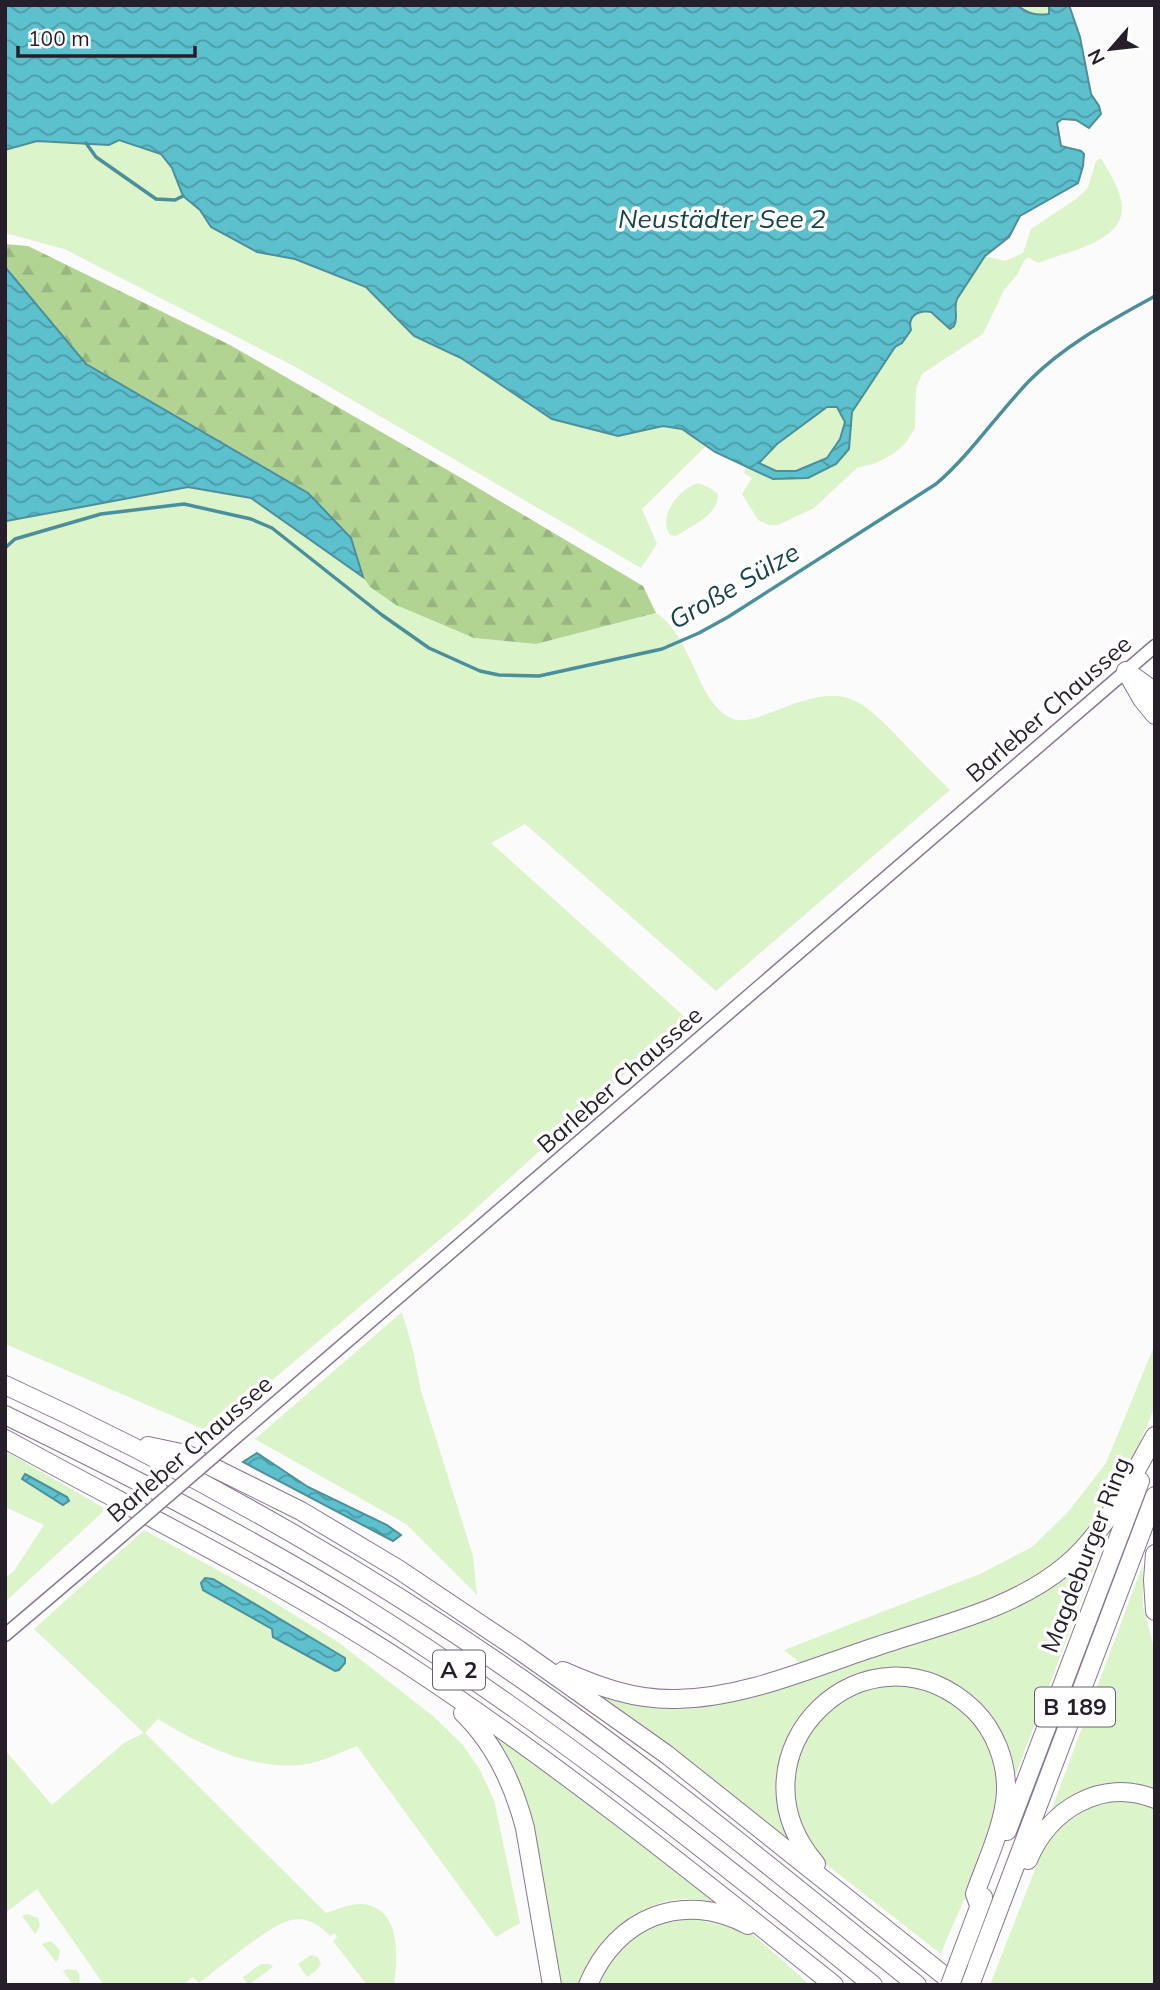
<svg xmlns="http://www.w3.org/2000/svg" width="1160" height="1990" viewBox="0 0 1160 1990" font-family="Mulish,sans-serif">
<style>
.grass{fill:#dcf4c9;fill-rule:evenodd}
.forest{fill:url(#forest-firs)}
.water{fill:url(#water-waves);stroke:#4c8f9c;stroke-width:2;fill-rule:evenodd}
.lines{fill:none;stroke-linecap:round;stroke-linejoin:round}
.stream{stroke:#4c8f9c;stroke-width:3.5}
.secondary-casing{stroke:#897694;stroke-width:15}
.highway-casing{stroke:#897694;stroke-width:20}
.secondary{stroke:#fff;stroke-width:12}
.highway{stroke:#fff;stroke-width:18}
.secondary-bridge-casing{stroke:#897694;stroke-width:15;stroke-linecap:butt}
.highway-bridge-casing{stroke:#897694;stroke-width:20;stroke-linecap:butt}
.secondary-bridge{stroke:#fff;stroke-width:12}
.highway-bridge{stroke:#fff;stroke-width:18}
.labels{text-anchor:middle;stroke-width:7;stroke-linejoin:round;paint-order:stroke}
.shield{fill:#fff;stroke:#67626a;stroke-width:2}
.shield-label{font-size:23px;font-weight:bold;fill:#261e2a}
.street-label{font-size:24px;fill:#261e2a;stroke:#fff}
.water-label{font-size:26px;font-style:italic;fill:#16444a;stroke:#fff}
</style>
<defs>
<pattern id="forest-firs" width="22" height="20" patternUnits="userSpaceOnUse" patternTransform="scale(1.75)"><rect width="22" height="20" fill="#b1d493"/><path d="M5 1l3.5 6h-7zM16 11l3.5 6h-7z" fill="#98b67f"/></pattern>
<pattern id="water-waves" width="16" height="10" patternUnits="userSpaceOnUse" patternTransform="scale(1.75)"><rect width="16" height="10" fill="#5cc0cd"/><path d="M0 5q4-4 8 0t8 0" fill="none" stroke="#4c9ba7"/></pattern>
</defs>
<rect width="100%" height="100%" fill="#fbfbfb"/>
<path class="grass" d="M 1017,5 L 1049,5 L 1049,14 L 1036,15 Z
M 119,140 L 161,153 L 172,168 L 183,196 L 200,210 L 212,227 L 257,252 L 295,259 L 366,287 L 414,336 L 461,358 L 552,419 L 618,436 L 664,426 L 682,429 L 707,445 L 642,509 L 657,544 L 641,568 L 292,365 L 64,249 L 5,233 L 5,150 L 37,141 L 109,145 Z
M 1101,158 C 1107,169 1115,181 1119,193 C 1137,241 1070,250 1038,263 L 1028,257 L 1024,261 L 1017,275 L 1004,290 L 983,334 L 922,374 L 916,388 L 915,428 L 905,444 L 893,454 L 876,463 L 857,468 L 814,508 L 778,525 L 769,525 L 758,520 L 742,494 L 752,478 L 744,473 L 746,466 L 773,479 L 836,464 L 851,420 L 852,412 L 895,347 L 902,343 L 911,330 C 904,296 942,319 954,326 C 959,317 953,309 957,299 L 985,256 L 1005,261 L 1023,253 L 1031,229 L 1076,199 L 1088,188 L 1096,161 Z
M 827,407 L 837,407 L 845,422 L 840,439 L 827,458 L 796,471 L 776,471 L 758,463 L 777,444 Z
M 698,483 L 710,488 L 718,494 C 719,515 691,526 676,536 L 670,535 C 657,516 679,489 698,483 Z
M 188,487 L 251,498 L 363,577 L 370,587 L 396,605 L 474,638 L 536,644 L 656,613 C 693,636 697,705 733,719 C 748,724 771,712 785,707 C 842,686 856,694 897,736 C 914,754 932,772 950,790 L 716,991 L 525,824 L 491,843 L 686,1018 L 461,1222 L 210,1432 L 5,1344 L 5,522 Z
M 402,1312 L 413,1350 L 421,1391 L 473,1556 L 477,1595 L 406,1524 L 255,1439 Z
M 1155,1344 L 1155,1406 L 1124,1481 L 1109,1509 L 1064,1560 L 1006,1596 L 804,1666 L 784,1650 L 980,1574 L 1032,1547 L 1068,1512 L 1106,1463 Z
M 5,1451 L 106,1509 L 5,1602 L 5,1578 L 14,1571 L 44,1525 L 5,1507 Z
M 144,1530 L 256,1591 L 338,1642 L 433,1716 L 462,1744 L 479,1768 L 494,1800 L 520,1923 L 496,1937 L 357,1746 C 343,1751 330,1758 316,1762 C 263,1776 202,1746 158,1719 L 145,1733 L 326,1913 C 339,1909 355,1901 369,1905 C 402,1915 397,1959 394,1985 L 367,1985 L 333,1941 L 337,1937 L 335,1933 L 330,1936 C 319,1925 308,1917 291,1920 C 270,1924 219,1969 199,1983 L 193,1977 L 183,1985 L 104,1985 L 37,1889 L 5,1913 L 5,1750 L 52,1805 L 124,1743 L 144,1733 L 34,1629 ZM 213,1579 L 345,1657 L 345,1663 L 274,1637 L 272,1630 Z
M 1103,1538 L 1105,1538 L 1014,1779 C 1005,1761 988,1715 977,1702 C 967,1691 950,1682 937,1677 C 835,1638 745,1742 789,1838 L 787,1840 L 573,1681 L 665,1706 L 995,1613 Z
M 1143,1564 L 1143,1606 L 1155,1652 L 1155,1790 C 1118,1778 1079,1785 1051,1811 Z
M 892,1684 C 904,1686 918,1686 929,1690 C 948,1697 968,1714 979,1729 C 1028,1798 965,1888 941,1954 L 827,1865 L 802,1830 L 792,1794 L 797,1753 L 819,1718 L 857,1691 Z
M 493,1732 L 722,1905 C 660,1881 599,1929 579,1985 L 561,1985 L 529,1805 L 514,1770 Z
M 1123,1800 L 1155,1808 L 1155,1985 L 990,1985 L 1045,1844 C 1066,1816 1087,1802 1123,1800 Z
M 27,1914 L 38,1918 L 40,1926 L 35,1934 L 22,1916 Z
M 703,1916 L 749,1931 L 810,1985 L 595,1985 L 598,1978 L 629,1937 L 659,1921 Z
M 51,1941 L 60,1950 L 59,1958 L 56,1962 L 42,1944 Z
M 311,1955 L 318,1957 L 321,1964 L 317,1970 L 307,1977 L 298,1964 Z
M 261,1964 L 270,1964 L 273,1967 L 248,1985 L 243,1977 Z
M 67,1969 L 76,1970 L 79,1973 L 80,1985 L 73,1985 L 63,1971 Z"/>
<path class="forest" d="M 5,244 L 28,246 L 230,345 L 463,479 L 643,586 L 656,613 L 536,644 L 474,638 L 396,605 L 370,587 L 363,577 L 351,538 L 308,493 L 86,364 L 5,267 Z"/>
<path class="water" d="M 5,5 L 1017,5 C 1027,13 1035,16 1049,14 L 1049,5 L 1069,5 L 1080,37 L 1091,94 L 1099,106 L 1101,114 L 1089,128 L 1076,120 L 1062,119 L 1057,123 L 1061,146 L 1081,151 L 1084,154 L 1083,166 L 1078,183 L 1020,216 L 1009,237 L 985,256 L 957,299 C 953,309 959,317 954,326 L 950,329 L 931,312 C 919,310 907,315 911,330 L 902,343 L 895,347 L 852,412 L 849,449 L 836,464 L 808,478 L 773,479 L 715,452 L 682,429 L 663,426 L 618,436 L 552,419 L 461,358 L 414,336 L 366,287 L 295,259 L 257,252 L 211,227 L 200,210 L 183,196 L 172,168 L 161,154 L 119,140 L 109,145 L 37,141 L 5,150 ZM 827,407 L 837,407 L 845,422 L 840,439 L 827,458 L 796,471 L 776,471 L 759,463 L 777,444 Z
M 5,267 L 86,364 L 308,493 L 351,538 L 363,577 L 251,498 L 188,487 L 7,521 L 5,518 Z
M 257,1453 L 308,1487 L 387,1525 L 401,1535 L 393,1541 L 243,1462 Z
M 25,1474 L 67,1497 L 69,1501 L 63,1505 L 22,1479 Z
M 205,1578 L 213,1579 L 345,1658 L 345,1663 L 339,1670 L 335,1671 L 273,1637 L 272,1629 L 203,1590 L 201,1583 Z"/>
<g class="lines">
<path class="stream" d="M 86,143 L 96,157 L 156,199 L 175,200 L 183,196
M 5,548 L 15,539 L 101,514 L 184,504 L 251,519 L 272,528 L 382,615 L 429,648 L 480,671 L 499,675 L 539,676 L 662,649 L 699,633 L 728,617 L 936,484 C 971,454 997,414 1030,380 C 1066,344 1110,321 1155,296"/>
<defs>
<path id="secondary" d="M 236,1437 L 1155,646
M 5,1635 L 111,1545"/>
<path id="highway" d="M 1126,671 L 1142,699 L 1155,715
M 1129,673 L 1155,692
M 5,1385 C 192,1471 371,1572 539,1691 C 669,1783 793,1885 917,1985
M 5,1415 C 124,1473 242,1533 355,1602 C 538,1716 706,1850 873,1985
M 5,1439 C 141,1514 282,1582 411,1667 C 558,1764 696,1875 834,1985
M 148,1446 L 186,1454 L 301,1511 L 398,1569 L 519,1650 L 666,1754 L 956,1985
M 1155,1554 L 1153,1580 L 1155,1611
M 563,1671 C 599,1687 635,1700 676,1699 C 744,1698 811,1668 875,1647 C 939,1625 1012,1610 1065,1566 C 1106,1532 1129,1482 1155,1436
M 463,1713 C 495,1744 514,1786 525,1828 L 552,1985
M 1007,1831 L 1140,1481
M 1028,1860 C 1049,1810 1101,1777 1155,1799
M 816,1864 C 721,1753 868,1611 974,1710 C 995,1731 1007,1762 1006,1792 C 1004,1826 986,1862 975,1894 L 979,1905
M 959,1961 L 983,1897
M 588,1985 C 616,1917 683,1890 748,1925
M 970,1985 L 1155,1496"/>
</defs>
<use href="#secondary" class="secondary-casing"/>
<use href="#highway" class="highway-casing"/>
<use href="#secondary" class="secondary"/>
<use href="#highway" class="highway"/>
<defs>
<path id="secondary-bridge" d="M 111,1545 L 236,1437"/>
<path id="highway-bridge" d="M 950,1985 L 959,1961"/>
</defs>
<use href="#secondary-bridge" class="secondary-bridge-casing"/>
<use href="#highway-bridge" class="highway-bridge-casing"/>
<use href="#secondary-bridge" class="secondary-bridge"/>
<use href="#highway-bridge" class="highway-bridge"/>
</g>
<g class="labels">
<g class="shield">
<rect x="433" y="1650.5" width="52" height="39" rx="5"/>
<rect x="1035" y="1687.5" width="80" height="39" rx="5"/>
</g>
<g class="shield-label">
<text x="459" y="1678">A 2</text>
<text x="1075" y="1715">B 189</text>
</g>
<g class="street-label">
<text transform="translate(1049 709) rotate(-41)" y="8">Barleber Chaussee</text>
<text transform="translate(620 1080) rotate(-41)" y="8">Barleber Chaussee</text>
<text transform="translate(190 1449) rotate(-41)" y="8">Barleber Chaussee</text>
<text transform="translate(1086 1555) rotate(-69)" y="8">Magdeburger Ring</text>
</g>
<g class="water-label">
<text x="722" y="228">Neustädter See 2</text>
<text transform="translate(734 586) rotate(-30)" y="9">Große Sülze</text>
</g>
</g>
<rect width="1160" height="1990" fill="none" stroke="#261e2a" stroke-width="14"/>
<g transform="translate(1111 49) rotate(242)" stroke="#ffffff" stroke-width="5" paint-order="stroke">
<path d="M0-5L12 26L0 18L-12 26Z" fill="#261e2a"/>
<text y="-10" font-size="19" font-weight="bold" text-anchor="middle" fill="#261e2a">N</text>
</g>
<path d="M18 46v10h177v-10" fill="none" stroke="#261e2a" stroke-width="3.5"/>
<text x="28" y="46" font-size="21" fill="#261e2a" stroke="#ffffff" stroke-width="5" paint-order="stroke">100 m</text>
</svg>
